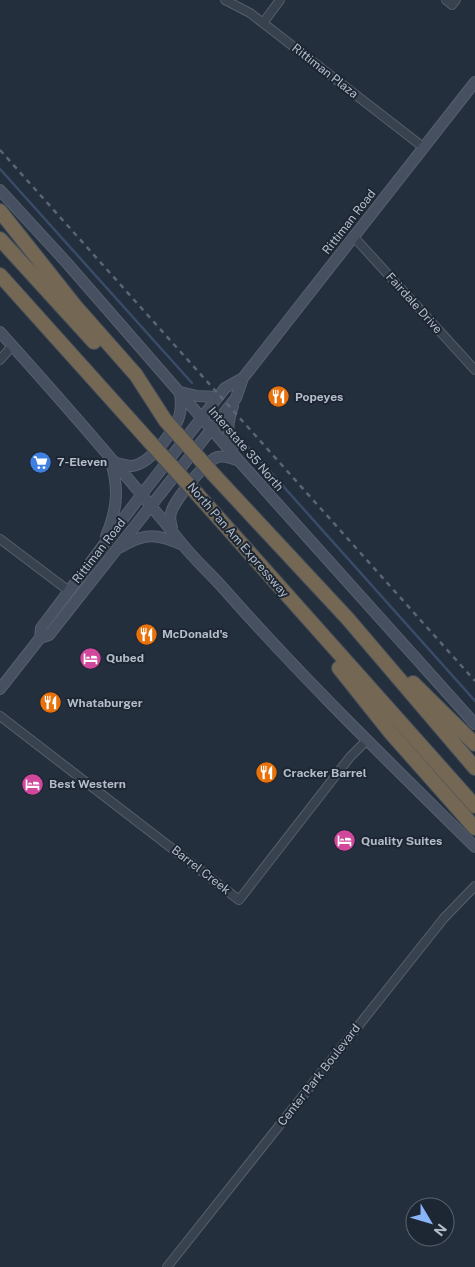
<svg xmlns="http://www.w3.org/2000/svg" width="475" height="1267" viewBox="0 0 475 1267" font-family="'Public Sans',sans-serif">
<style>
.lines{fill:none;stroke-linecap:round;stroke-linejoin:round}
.stream{stroke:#394c67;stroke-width:2.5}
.street-casing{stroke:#565f6c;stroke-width:10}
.secondary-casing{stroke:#565f6c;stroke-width:12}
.highway-casing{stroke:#434c59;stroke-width:16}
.street{stroke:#38414e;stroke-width:8}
.secondary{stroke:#465061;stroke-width:10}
.highway{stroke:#746855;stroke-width:14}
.rail{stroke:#5a6575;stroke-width:2.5;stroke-dasharray:5 5;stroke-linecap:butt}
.highway-bridge-casing{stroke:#434c59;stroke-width:16;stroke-linecap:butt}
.highway-bridge{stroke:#746855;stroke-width:14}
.labels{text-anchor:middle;stroke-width:4;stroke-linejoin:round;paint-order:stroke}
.street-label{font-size:12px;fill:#b4bcc9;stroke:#1d2633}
.poi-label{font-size:12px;font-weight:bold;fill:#b4bcc9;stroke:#1d2633;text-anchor:start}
</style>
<rect width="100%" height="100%" fill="#242f3e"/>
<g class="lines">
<path class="stream" d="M 0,169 L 192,383
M 241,439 L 475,701"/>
<defs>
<path id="street" d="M 225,0 L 250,13 L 263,23 L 423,147
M 446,0 L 452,5 L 456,0
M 263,23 L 280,0
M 353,236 L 475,370
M 0,360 L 12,346
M 0,539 L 69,591
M 0,716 L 239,900 L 350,757 L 367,740
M 167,1267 L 444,918 L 475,886"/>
<path id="secondary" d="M 0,190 L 66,262 L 240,462 L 475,724
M 0,332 C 63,402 124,472 183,545 C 195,560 211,574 224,589 C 303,679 390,763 475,847
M 180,392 L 197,396 L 218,397
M 232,448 C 226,434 228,421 233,406
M 116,463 C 121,464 127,466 132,466 C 150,464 169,436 177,422 C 182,412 181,403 180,392
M 172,528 C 171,523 169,518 171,513 C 173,502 207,459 218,457 C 225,455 230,458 237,460
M 106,536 C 118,508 119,487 110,458
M 121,547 C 145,532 158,534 183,545
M 40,638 L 49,635 L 236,398 L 243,378
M 0,689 L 40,638 L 41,628 L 142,494 L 225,388 L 243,378 L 475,82"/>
<path id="highway" d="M 0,211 L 76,307 L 136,375 L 165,420
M 0,239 L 94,342
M 0,275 L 149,441
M 214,475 L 348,619 L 475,768
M 198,495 L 475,806
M 339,668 L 390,732 L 475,828
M 413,683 L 475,744"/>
</defs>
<use href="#street" class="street-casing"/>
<use href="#secondary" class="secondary-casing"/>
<use href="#highway" class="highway-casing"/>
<use href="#street" class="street"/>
<use href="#secondary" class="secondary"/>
<use href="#highway" class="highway"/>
<path class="rail" d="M 0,150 L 475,681"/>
<defs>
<path id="highway-bridge" d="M 165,420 L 214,475
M 149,441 L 198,495"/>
</defs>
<use href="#highway-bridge" class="highway-bridge-casing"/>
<use href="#highway-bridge" class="highway-bridge"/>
</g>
<defs>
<symbol id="restaurant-disc" viewBox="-11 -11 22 22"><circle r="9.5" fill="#e8710a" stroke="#1d2633"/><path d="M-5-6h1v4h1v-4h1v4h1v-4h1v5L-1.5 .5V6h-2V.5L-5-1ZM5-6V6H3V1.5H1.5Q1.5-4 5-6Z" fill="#fff"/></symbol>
<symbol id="supermarket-disc" viewBox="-11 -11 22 22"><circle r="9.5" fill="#3f7fe0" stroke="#1d2633"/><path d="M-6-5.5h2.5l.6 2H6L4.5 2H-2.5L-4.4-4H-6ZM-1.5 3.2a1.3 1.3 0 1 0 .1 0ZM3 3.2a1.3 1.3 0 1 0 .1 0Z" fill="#fff"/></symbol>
<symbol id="hotel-disc" viewBox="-11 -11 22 22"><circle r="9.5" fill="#d1479c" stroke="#1d2633"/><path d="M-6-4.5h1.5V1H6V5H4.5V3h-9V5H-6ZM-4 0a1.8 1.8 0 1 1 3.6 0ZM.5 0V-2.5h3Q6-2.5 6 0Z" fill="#fff"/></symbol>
</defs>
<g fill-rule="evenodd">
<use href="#restaurant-disc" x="266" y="384" width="25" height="25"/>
<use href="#supermarket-disc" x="28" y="450" width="25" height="25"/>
<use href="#restaurant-disc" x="134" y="622" width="25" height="25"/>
<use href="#hotel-disc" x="78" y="646" width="25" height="25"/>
<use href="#restaurant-disc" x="38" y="690" width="25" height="25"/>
<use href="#restaurant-disc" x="254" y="760" width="25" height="25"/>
<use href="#hotel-disc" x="20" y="772" width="25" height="25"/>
<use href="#hotel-disc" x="332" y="828" width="25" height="25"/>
</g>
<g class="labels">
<g class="street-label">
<text transform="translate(325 71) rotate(38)" y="4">Rittiman Plaza</text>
<text transform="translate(349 222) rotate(-52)" y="4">Rittiman Road</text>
<text transform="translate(414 303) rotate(48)" y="4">Fairdale Drive</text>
<text transform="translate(246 449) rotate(49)" y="4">Interstate 35 North</text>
<text transform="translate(238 540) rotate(49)" y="4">North Pan Am Expressway</text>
<text transform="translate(99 551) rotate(-52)" y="4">Rittiman Road</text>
<text transform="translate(201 870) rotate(38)" y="4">Barrel Creek</text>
<text transform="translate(319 1075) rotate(-52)" y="4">Center Park Boulevard</text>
</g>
<g class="poi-label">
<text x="295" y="401">Popeyes</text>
<text x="57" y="466">7-Eleven</text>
<text x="162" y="638">McDonald's</text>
<text x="106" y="662">Qubed</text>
<text x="67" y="707">Whataburger</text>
<text x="283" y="777">Cracker Barrel</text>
<text x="49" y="788">Best Western</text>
<text x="361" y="845">Quality Suites</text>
</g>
</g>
<g transform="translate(430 1222) rotate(128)"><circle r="24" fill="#1d2633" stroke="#59626f"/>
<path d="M0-4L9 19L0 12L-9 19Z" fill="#8ab4f8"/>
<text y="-8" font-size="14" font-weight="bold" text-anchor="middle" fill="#b4bcc9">N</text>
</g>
</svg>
